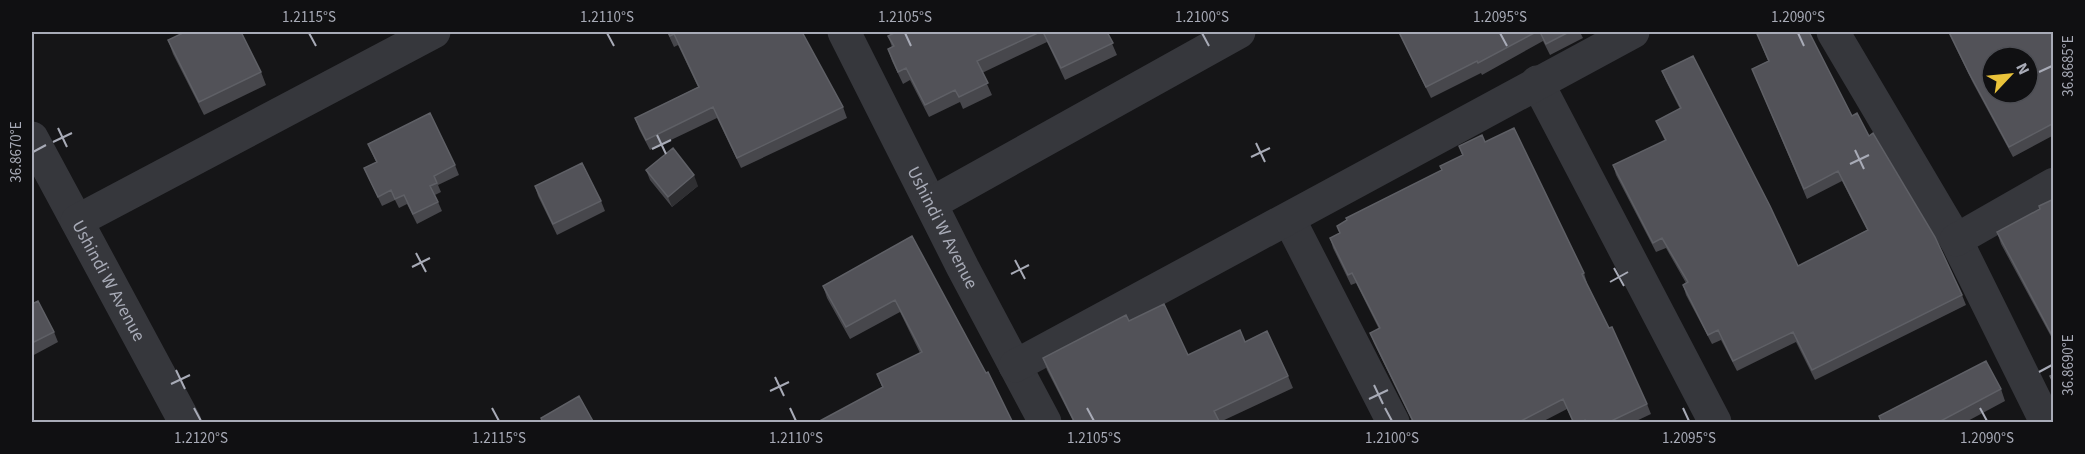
<svg xmlns="http://www.w3.org/2000/svg" width="2085" height="454" viewBox="0 0 2085 454" font-family="'Source Sans 3',sans-serif">
<style>
.lines{fill:none;stroke-linecap:round;stroke-linejoin:round}
.minor{stroke:#36373c;stroke-width:33}
.wall{fill:#47474c}
.shaded-wall{fill:#2f2f32}
.building{fill:#525258;stroke:#5f6066;stroke-width:1.5;fill-rule:evenodd}
.ticks{fill:none;stroke:#a8abb7;stroke-width:2}
.labels{text-anchor:middle;stroke-width:4.5;stroke-linejoin:round;paint-order:stroke}
.street-label{font-size:18px;fill:#a8abb7;stroke:#101012}
.neatline{fill:none;stroke:#a8abb7;stroke-width:2}
.ticks-label{font-size:15px;text-anchor:middle;fill:#a8abb7}
</style>
<rect width="100%" height="100%" fill="#151517"/>
<g class="lines">
<g class="minor">
<path id="s1" d="M 844,32 L 963,268 L 1045,422"/>
<path d="M 1833,32 L 1956,240 L 2046,422"/>
<path d="M 1537,82 L 1715,422"/>
<path id="s2" d="M 32,138 L 185,422"/>
<path d="M 932,203 L 1239,32"/>
<path d="M 1289,219 L 1393,422"/>
<path d="M 77,221 L 434,32"/>
<path d="M 1956,240 L 2054,184"/>
<path d="M 1015,366 L 1633,32"/>
</g>
</g>
<path class="wall" d="M 183,32 L 241,32 L 261,72 L 266,85 L 204,115 L 173,54 L 168,40 L 184,33 Z
M 667,32 L 771,32 L 843,107 L 847,118 L 741,168 L 717,118 L 650,150 L 639,129 L 635,118 L 698,87 L 678,45 L 674,47 Z
M 896,32 L 1107,32 L 1117,55 L 1065,80 L 1047,42 L 982,73 L 992,95 L 963,109 L 960,102 L 929,117 L 910,80 L 903,84 L 892,61 L 888,49 L 892,47 L 888,36 Z
M 1398,32 L 1580,32 L 1583,38 L 1550,55 L 1543,41 L 1482,75 L 1481,73 L 1431,98 Z
M 1948,32 L 2054,32 L 2054,135 L 2013,157 L 1973,83 Z
M 1757,34 L 1852,116 L 1869,136 L 1962,295 L 1966,305 L 1815,380 L 1796,342 L 1737,371 L 1721,340 L 1712,344 L 1686,295 L 1683,285 L 1686,283 L 1666,248 L 1656,252 L 1616,175 L 1613,165 L 1665,141 L 1656,121 L 1680,109 L 1666,81 L 1662,71 L 1798,266 L 1867,230 L 1842,181 L 1807,199 L 1752,69 L 1768,61 Z
M 1485,142 L 1584,273 L 1587,283 L 1586,283 L 1647,404 L 1651,414 L 1632,423 L 1573,423 L 1567,409 L 1540,423 L 1413,423 L 1374,343 L 1370,333 L 1379,329 L 1356,283 L 1351,285 L 1333,248 L 1330,238 L 1340,234 L 1337,226 L 1442,170 L 1462,155 L 1459,146 Z
M 368,144 L 455,165 L 459,175 L 438,185 L 441,192 L 435,195 L 442,211 L 417,224 L 407,204 L 399,208 L 395,200 L 382,206 L 368,177 L 364,168 L 376,162 Z
M 646,170 L 698,186 L 672,207 L 650,180 Z
M 535,186 L 601,201 L 605,211 L 557,235 L 538,196 Z
M 2054,199 L 2054,342 L 2001,244 L 1997,232 L 2040,209 Z
M 912,236 L 1013,423 L 882,387 L 877,374 L 920,353 L 900,312 L 850,339 L 827,298 L 823,286 Z
M 32,304 L 54,332 L 58,342 L 32,356 Z
M 1129,321 L 1188,355 L 1245,342 L 1288,376 L 1293,388 L 1220,422 L 1073,421 L 1047,370 L 1043,358 Z
M 2001,389 L 2005,401 L 1964,423 L 1881,423 L 1879,416 Z"/>
<path class="shaded-wall" d="M 694,175 L 698,186 L 672,207 L 668,197 Z"/>
<path class="building" d="M 185,32 L 241,32 L 261,72 L 199,102 L 168,40 Z
M 668,32 L 771,32 L 772,33 L 775,32 L 802,32 L 843,107 L 737,158 L 713,107 L 646,140 L 635,118 L 699,87 L 674,34 L 670,36 Z
M 896,32 L 1040,32 L 977,61 L 988,83 L 959,97 L 955,90 L 925,105 L 906,68 L 898,72 L 888,49 L 894,46 L 888,36 Z
M 1043,32 L 1107,32 L 1113,43 L 1061,68 Z
M 1399,32 L 1536,32 L 1478,63 L 1477,61 L 1426,87 Z
M 1540,32 L 1569,32 L 1546,44 Z
M 1763,32 L 1809,32 L 1852,116 L 1857,113 L 1869,136 L 1873,133 L 1935,237 L 1962,295 L 1812,370 L 1793,332 L 1733,361 L 1718,330 L 1708,335 L 1683,285 L 1688,282 L 1662,238 L 1653,243 L 1613,165 L 1666,140 L 1656,121 L 1681,108 L 1662,71 L 1693,56 L 1770,206 L 1798,266 L 1868,230 L 1838,171 L 1804,189 L 1752,69 L 1769,61 L 1757,34 Z
M 1949,32 L 2054,32 L 2054,123 L 2009,147 L 1969,73 ZM 1992,57 L 2028,57 L 2028,93 L 1992,93 Z
M 430,113 L 455,165 L 434,176 L 437,183 L 430,186 L 438,202 L 413,214 L 404,195 L 395,199 L 391,190 L 378,197 L 364,168 L 377,162 L 368,144 Z
M 1514,128 L 1584,273 L 1582,274 L 1609,328 L 1612,327 L 1647,404 L 1607,423 L 1586,423 L 1585,420 L 1580,423 L 1574,423 L 1563,399 L 1517,423 L 1414,423 L 1370,333 L 1380,328 L 1352,273 L 1348,275 L 1330,238 L 1340,233 L 1337,226 L 1347,220 L 1346,218 L 1442,170 L 1440,166 L 1463,155 L 1459,146 L 1482,135 L 1485,142 Z
M 673,148 L 694,175 L 668,197 L 646,170 Z
M 582,163 L 601,201 L 553,224 L 535,186 Z
M 2054,199 L 2054,339 L 1997,232 L 2040,209 L 2039,206 Z
M 912,236 L 986,373 L 988,372 L 1013,423 L 816,423 L 883,387 L 877,374 L 922,352 L 895,300 L 846,327 L 823,286 Z
M 38,301 L 54,332 L 32,343 L 32,304 Z
M 1164,304 L 1188,355 L 1240,330 L 1245,342 L 1267,331 L 1288,376 L 1214,411 L 1220,423 L 1070,423 L 1074,421 L 1043,358 L 1126,315 L 1129,321 Z
M 1986,361 L 2001,389 L 1937,423 L 1882,423 L 1879,416 Z
M 2054,374 L 2054,384 L 2050,376 Z
M 579,396 L 594,423 L 543,423 L 541,418 Z"/>
<path class="ticks" d="M 309,33 L 316,46M 607,33 L 614,46M 905,33 L 911,46M 1202,33 L 1209,46M 1500,33 L 1507,46M 1798,33 L 1804,46M 2039,72 L 2052,66M 58,128 L 67,147M 657,135 L 666,154M 53,142 L 72,133M 1256,143 L 1265,162M 652,149 L 671,140M 1855,150 L 1864,169M 33,152 L 46,145M 1251,157 L 1270,148M 1850,164 L 1869,155M 416,253 L 426,272M 1015,260 L 1025,279M 412,267 L 430,258M 1614,268 L 1624,286M 1011,274 L 1029,265M 1610,282 L 1628,272M 176,370 L 185,389M 2039,372 L 2052,365M 775,377 L 784,396M 171,384 L 190,375M 1374,385 L 1383,404M 770,391 L 789,382M 1369,399 L 1388,390M 194,408 L 201,421M 492,408 L 499,421M 790,408 L 796,421M 1087,408 L 1094,421M 1385,408 L 1392,421M 1683,408 L 1689,421M 1980,408 L 1987,421"/>
<g class="labels">
<g class="street-label">
<text dy="6" stroke="none"><textPath href="#s1" startOffset="219">Ushindi W Avenue</textPath></text>
<text dy="6" stroke="none"><textPath href="#s2" startOffset="162">Ushindi W Avenue</textPath></text>
</g>
</g>
<rect width="2085" height="454" fill="none" stroke="#101012" stroke-width="66"/>
<g transform="translate(2010 75) rotate(64)"><circle r="28" fill="#101012" stroke="#4d4e54" stroke-width="1.5"/>
<path d="M0-4.5L10 22L0 15L-10 22Z" fill="#eac33a"/>
<text y="-9" font-size="16" font-weight="bold" text-anchor="middle" fill="#a8abb7">N</text>
</g>
<rect x="33" y="33" width="2019" height="388" class="neatline"/>
<g class="ticks-label">
<text x="309" y="22">1.2115°S</text>
<text x="607" y="22">1.2110°S</text>
<text x="905" y="22">1.2105°S</text>
<text x="1202" y="22">1.2100°S</text>
<text x="1500" y="22">1.2095°S</text>
<text x="1798" y="22">1.2090°S</text>
<text transform="translate(2068 66) rotate(-90)" y="5">36.8685°E</text>
<text transform="translate(16 152) rotate(-90)" y="5">36.8670°E</text>
<text transform="translate(2068 365) rotate(-90)" y="5">36.8690°E</text>
<text x="201" y="443">1.2120°S</text>
<text x="499" y="443">1.2115°S</text>
<text x="796" y="443">1.2110°S</text>
<text x="1094" y="443">1.2105°S</text>
<text x="1392" y="443">1.2100°S</text>
<text x="1689" y="443">1.2095°S</text>
<text x="1987" y="443">1.2090°S</text>
</g>
</svg>
